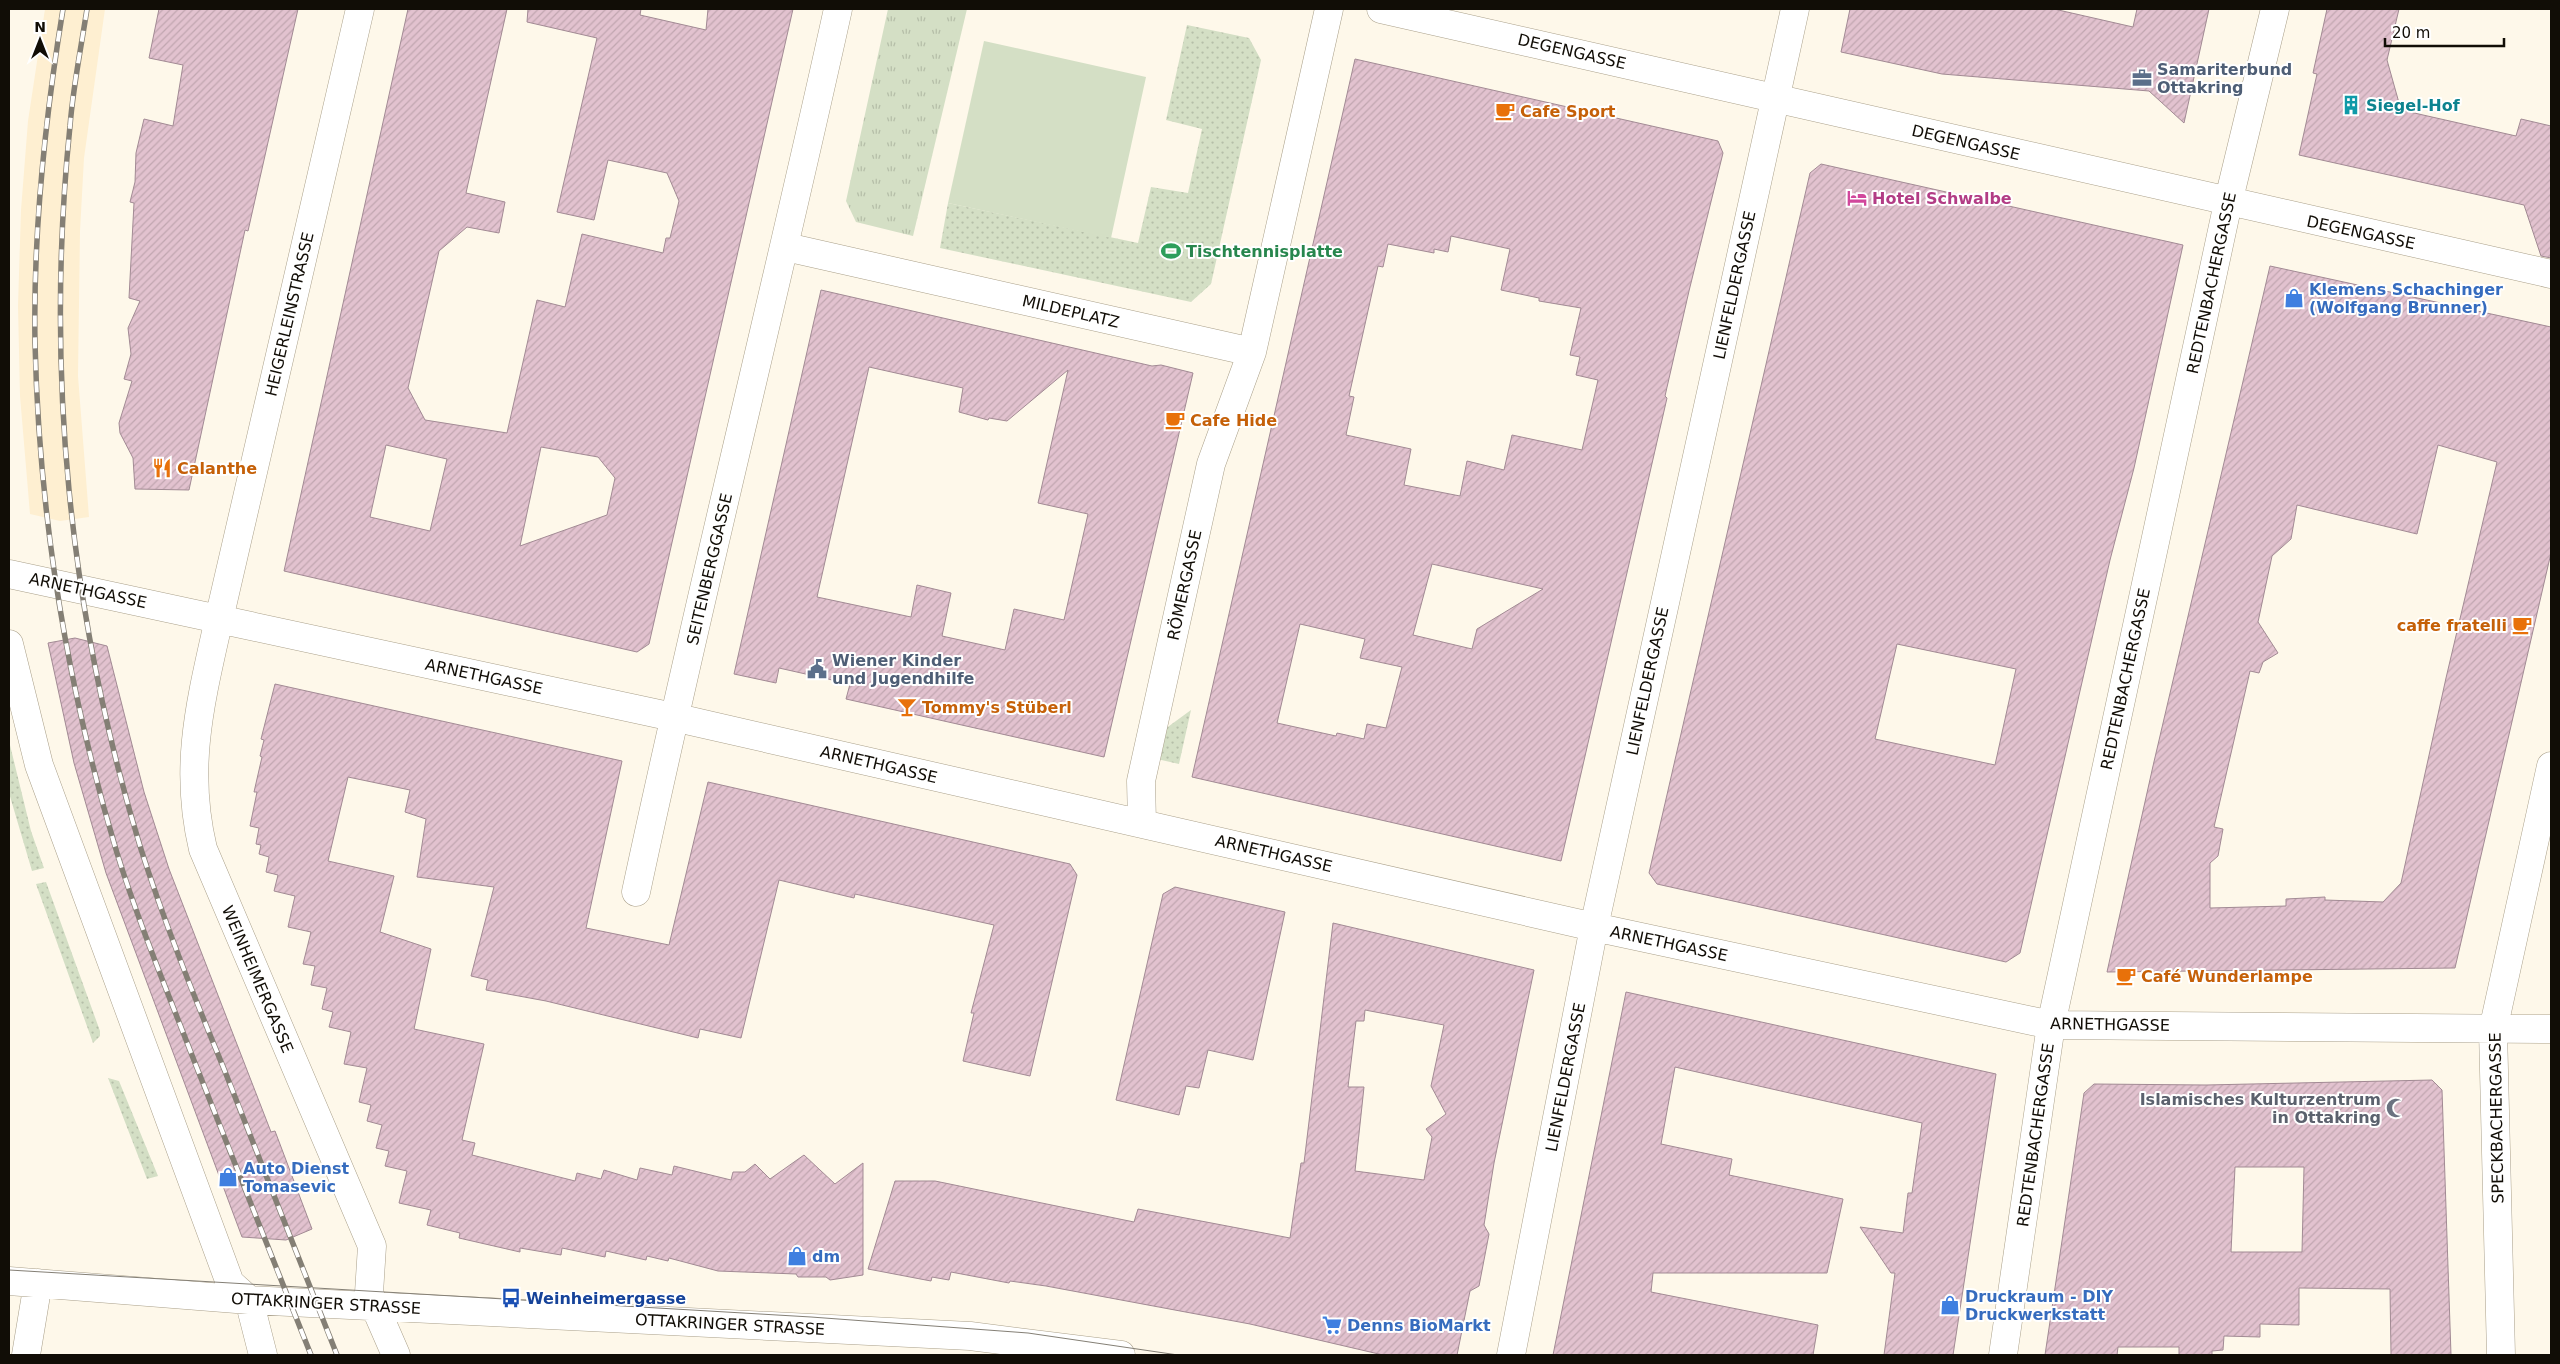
<svg xmlns="http://www.w3.org/2000/svg" width="2560" height="1364" viewBox="0 0 2560 1364" font-family="'DejaVu Sans',sans-serif">
<style>
.built{fill:#feefd1}
.grass{fill:url(#grass-dots)}
.park{fill:url(#park-tufts)}
.pitch{fill:#d4dfc5}
.building{fill:url(#building-hatch);stroke:#a28a94;fill-rule:evenodd}
.lines{fill:none;stroke-linecap:round;stroke-linejoin:round}
.minor-casing{stroke:#aaa08a;stroke-width:29}
.minor{stroke:#fff;stroke-width:28}
.tram{stroke:#847f75;stroke-width:1}
.rail-casing{stroke:#847f75;stroke-width:5.5}
.rail{stroke:#fff;stroke-width:4;stroke-dasharray:11;stroke-linecap:butt}
.labels{text-anchor:middle;stroke-width:4;stroke-linejoin:round;paint-order:stroke}
.street-label{font-size:16px;fill:#110d06;stroke:#fff}
.service-label{font-size:16px;font-weight:bold;fill:#4e5e75;stroke:#fff;text-anchor:start}
.culture-label{font-size:16px;font-weight:bold;fill:#0d838f;stroke:#fff;text-anchor:start}
.food-label{font-size:16px;font-weight:bold;fill:#c56008;stroke:#fff;text-anchor:start}
.hotel-label{font-size:16px;font-weight:bold;fill:#b23c85;stroke:#fff;text-anchor:start}
.leisure-label{font-size:16px;font-weight:bold;fill:#27864d;stroke:#fff;text-anchor:start}
.shop-label{font-size:16px;font-weight:bold;fill:#366cbe;stroke:#fff;text-anchor:start}
.worship-label{font-size:16px;font-weight:bold;fill:#5b616d;stroke:#fff;text-anchor:end}
.transit-label{font-size:16px;font-weight:bold;fill:#164399;stroke:#fff;text-anchor:start}
</style>
<defs>
<pattern id="grass-dots" width="8" height="8" patternUnits="userSpaceOnUse" patternTransform="scale(1.25)"><rect width="8" height="8" fill="#d4dfc5"/><path d="M2 2h.1M6 6h.1" fill="none" stroke="#b5bea8" stroke-width="1.8" stroke-linecap="round"/></pattern>
<pattern id="park-tufts" width="24" height="20" patternUnits="userSpaceOnUse" patternTransform="scale(1.25)"><rect width="24" height="20" fill="#d4dfc5"/><path d="M3 7l-1-3M5 7V3M7 7l1-3M15 17l-1-3M17 17v-4M19 17l1-3" fill="none" stroke="#b5bea8"/></pattern>
<pattern id="building-hatch" width="6" height="6" patternUnits="userSpaceOnUse" patternTransform="scale(1.25)"><rect width="6" height="6" fill="#e2c2cf"/><path d="M-1 1l2-2M0 6l6-6M5 7l2-2" fill="none" stroke="#c1a6b0"/></pattern>
</defs>
<rect width="100%" height="100%" fill="#fef8ea"/>
<path class="built" d="M 45,9 L 105,9 L 84,158 L 80,231 L 78,376 L 89,517 L 60,521 L 30,514 L 20,396 L 18,306 L 21,210 L 28,121 Z"/>
<path class="grass" d="M 1187,25 L 1249,38 L 1261,60 L 1211,284 L 1191,302 L 940,248 L 948,203 L 1138,243 L 1151,187 L 1188,193 L 1202,129 L 1166,120 Z
M 1191,710 L 1179,764 L 1157,759 L 1165,729 Z
M 9,741 L 31,831 L 44,868 L 32,871 L 9,793 Z
M 46,882 L 100,1031 L 100,1036 L 93,1043 L 36,884 Z
M 108,1078 L 119,1081 L 158,1176 L 147,1179 Z"/>
<path class="park" d="M 888,9 L 967,9 L 913,236 L 856,222 L 846,201 Z"/>
<path class="pitch" d="M 984,41 L 1146,77 L 1111,238 L 948,203 Z"/>
<path class="building" d="M 159,9 L 298,9 L 248,231 L 245,230 L 189,490 L 135,489 L 133,458 L 120,433 L 119,423 L 132,381 L 124,379 L 131,354 L 128,328 L 140,301 L 129,298 L 134,203 L 130,202 L 135,182 L 136,153 L 144,119 L 173,126 L 183,65 L 149,58 Z
M 408,9 L 507,9 L 466,193 L 505,202 L 499,233 L 467,227 L 439,251 L 408,388 L 425,420 L 507,433 L 537,300 L 565,307 L 582,234 L 663,253 L 666,238 L 670,238 L 679,201 L 667,173 L 608,160 L 594,220 L 557,212 L 597,38 L 527,22 L 528,9 L 641,9 L 640,15 L 706,30 L 708,9 L 793,9 L 649,644 L 637,652 L 284,571 ZM 386,445 L 447,459 L 430,531 L 370,517 ZM 541,447 L 598,457 L 615,478 L 607,515 L 520,546 Z
M 1850,9 L 2054,9 L 2133,27 L 2137,9 L 2209,9 L 2184,123 L 2149,91 L 1942,74 L 1841,52 Z
M 2327,9 L 2399,9 L 2387,60 L 2401,110 L 2516,136 L 2521,119 L 2551,126 L 2551,258 L 2541,256 L 2524,205 L 2299,155 L 2317,74 L 2313,73 Z
M 1355,59 L 1718,141 L 1723,153 L 1689,291 L 1665,396 L 1667,398 L 1561,861 L 1192,777 ZM 1451,236 L 1510,249 L 1501,290 L 1539,298 L 1539,301 L 1581,308 L 1570,355 L 1580,357 L 1576,375 L 1598,380 L 1582,450 L 1512,435 L 1504,470 L 1467,461 L 1460,496 L 1404,485 L 1411,449 L 1346,435 L 1354,397 L 1349,396 L 1378,266 L 1383,267 L 1388,244 L 1434,253 L 1434,249 L 1448,252 ZM 1432,564 L 1543,589 L 1477,629 L 1472,649 L 1413,635 ZM 1300,624 L 1365,639 L 1360,658 L 1402,667 L 1386,728 L 1367,724 L 1364,739 L 1337,733 L 1336,736 L 1277,723 Z
M 1821,164 L 2183,245 L 2134,468 L 2110,560 L 2020,953 L 2006,962 L 1657,884 L 1649,873 L 1810,173 ZM 1897,644 L 2016,669 L 1995,765 L 1875,739 Z
M 2270,266 L 2551,327 L 2551,553 L 2455,968 L 2107,972 L 2153,766 ZM 2438,445 L 2497,462 L 2446,678 L 2401,883 L 2383,902 L 2325,900 L 2325,897 L 2286,899 L 2286,906 L 2210,908 L 2210,863 L 2218,856 L 2223,829 L 2214,827 L 2250,671 L 2259,673 L 2263,662 L 2278,653 L 2258,622 L 2272,556 L 2291,539 L 2297,505 L 2417,534 Z
M 821,290 L 1152,366 L 1161,365 L 1193,373 L 1104,757 L 846,699 L 850,684 L 779,668 L 776,683 L 734,674 ZM 869,367 L 963,388 L 959,412 L 988,420 L 989,418 L 1007,421 L 1068,370 L 1038,503 L 1088,514 L 1064,620 L 1014,609 L 1005,650 L 942,636 L 951,593 L 917,585 L 911,617 L 817,597 Z
M 75,638 L 107,646 L 144,792 L 169,869 L 271,1132 L 275,1131 L 312,1229 L 286,1240 L 242,1237 L 106,873 L 74,763 L 48,643 Z
M 275,684 L 622,761 L 586,928 L 669,945 L 708,782 L 1070,864 L 1077,875 L 1030,1076 L 963,1061 L 974,1013 L 971,1013 L 994,925 L 855,894 L 854,898 L 779,880 L 741,1038 L 700,1029 L 698,1038 L 546,1001 L 486,990 L 488,980 L 471,976 L 494,887 L 417,877 L 426,819 L 405,812 L 410,790 L 348,777 L 328,861 L 394,876 L 380,932 L 431,949 L 414,1029 L 484,1044 L 462,1140 L 475,1143 L 472,1155 L 575,1181 L 577,1173 L 601,1179 L 604,1170 L 637,1180 L 640,1168 L 672,1175 L 674,1166 L 731,1180 L 733,1172 L 745,1172 L 755,1164 L 770,1179 L 804,1155 L 835,1184 L 863,1163 L 863,1275 L 830,1280 L 826,1277 L 798,1277 L 796,1274 L 718,1271 L 669,1258 L 668,1261 L 647,1256 L 646,1260 L 606,1251 L 605,1257 L 562,1248 L 561,1255 L 520,1248 L 520,1252 L 459,1238 L 460,1233 L 427,1225 L 431,1210 L 399,1203 L 407,1171 L 385,1166 L 389,1151 L 376,1148 L 382,1125 L 367,1121 L 371,1105 L 359,1102 L 367,1068 L 344,1064 L 351,1032 L 329,1027 L 333,1012 L 322,1009 L 327,988 L 311,985 L 315,966 L 303,964 L 311,932 L 288,927 L 295,896 L 274,891 L 278,875 L 266,872 L 269,857 L 259,854 L 261,845 L 256,844 L 259,828 L 250,826 L 257,792 L 254,792 L 262,757 L 260,756 L 264,740 L 261,739 Z
M 1175,887 L 1285,912 L 1253,1060 L 1208,1050 L 1199,1088 L 1186,1086 L 1179,1115 L 1116,1100 L 1163,894 Z
M 1333,923 L 1534,970 L 1494,1163 L 1484,1225 L 1489,1234 L 1479,1286 L 1470,1291 L 1457,1355 L 1383,1355 L 1250,1324 L 1046,1286 L 1010,1281 L 1009,1283 L 951,1272 L 949,1280 L 932,1277 L 931,1281 L 868,1269 L 895,1181 L 935,1181 L 1134,1222 L 1138,1209 L 1290,1238 L 1301,1163 L 1304,1163 ZM 1365,1010 L 1444,1025 L 1431,1086 L 1446,1114 L 1426,1129 L 1432,1137 L 1424,1180 L 1355,1171 L 1364,1087 L 1348,1087 L 1356,1021 L 1364,1021 Z
M 1626,992 L 1996,1074 L 1953,1355 L 1884,1355 L 1895,1273 L 1891,1273 L 1860,1227 L 1903,1233 L 1908,1193 L 1912,1193 L 1922,1123 L 1675,1067 L 1661,1144 L 1732,1159 L 1729,1175 L 1843,1199 L 1827,1273 L 1653,1273 L 1651,1292 L 1818,1325 L 1813,1355 L 1553,1355 Z
M 2432,1080 L 2442,1090 L 2451,1355 L 2391,1355 L 2390,1289 L 2299,1288 L 2299,1325 L 2260,1324 L 2260,1337 L 2224,1336 L 2223,1350 L 2212,1351 L 2212,1355 L 2179,1355 L 2179,1347 L 2118,1347 L 2117,1355 L 2045,1355 L 2084,1093 L 2094,1084 L 2206,1085 ZM 2235,1167 L 2304,1167 L 2302,1252 L 2231,1252 Z"/>
<g class="lines">
<defs>
<path id="minor" d="M 360,9 L 219,619 C 201,700 183,766 203,849 L 372,1246 L 369,1293 L 396,1355
M 1381,9 L 2551,274
M 786,247 L 1252,352
M 9,574 L 673,717 L 1594,927 L 2051,1025 L 2551,1029
M 9,644 L 39,765 L 230,1283 L 249,1300 L 263,1355
M 1142,823 L 1141,781 L 1211,464 L 1252,352 L 1329,9
M 636,892 C 699,596 773,304 838,9
M 9,1281 L 249,1300 L 970,1336 L 1121,1355
M 26,1355 L 38,1283
M 1511,1355 L 1594,927 L 1795,9
M 2003,1355 L 2051,1025 L 2228,203 L 2275,9
M 2501,1355 L 2493,1030 L 2551,766"/>
</defs>
<use href="#minor" class="minor-casing"/>
<use href="#minor" class="minor"/>
<path class="tram" d="M 9,1270 L 811,1317 L 1028,1333 L 1178,1355"/>
<defs>
<path id="rail" d="M 63,9 C 45,119 33,231 35,343 C 39,516 67,687 117,853 C 139,924 168,993 195,1063 C 234,1160 272,1258 311,1355
M 87,9 C 81,48 73,87 70,126 C 45,369 69,613 140,846 C 164,922 194,996 224,1069 C 262,1164 299,1260 337,1355"/>
</defs>
<use href="#rail" class="rail-casing"/>
<use href="#rail" class="rail"/>
</g>
<defs>
<symbol id="office-bare" viewBox="-9 -9 18 18"><path d="M-6-3h4V-5.5h4V-3h4V5H-6ZM-1-4.5V-3h2v-1.5ZM-6 0V1H6V0Z" fill="#5c6f8a" stroke="#fff" stroke-width="2.5" paint-order="stroke"/></symbol>
<symbol id="building-bare" viewBox="-9 -9 18 18"><path d="M-4-6H4V6H1V3H-1V6H-4ZM-2.5-4.3h1.7v1.8h-1.7ZM.8-4.3h1.7v1.8H.8ZM-2.5-1h1.7V.8h-1.7ZM.8-1h1.7V.8H.8Z" fill="#0f9aa8" stroke="#fff" stroke-width="2.5" paint-order="stroke"/></symbol>
<symbol id="cafe-bare" viewBox="-9 -9 18 18"><path d="M-5.5-4.5H6V0H3Q3 3.5 0 3.5H-2.5Q-5.5 3.5-5.5 0ZM3-3.2v2h1.7v-2ZM-6 4.5H4V6H-6Z" fill="#e8710a" stroke="#fff" stroke-width="2.5" paint-order="stroke"/></symbol>
<symbol id="hotel-bare" viewBox="-9 -9 18 18"><path d="M-6-4.5h1.5V1H6V5H4.5V3h-9V5H-6ZM-4 0a1.8 1.8 0 1 1 3.6 0ZM.5 0V-2.5h3Q6-2.5 6 0Z" fill="#d1479c" stroke="#fff" stroke-width="2.5" paint-order="stroke"/></symbol>
<symbol id="stadium-bare" viewBox="-9 -9 18 18"><path d="M0-5a6.5 5 0 1 0 0 10a6.5 5 0 1 0 0-10ZM-3.5-1.8h7v3.6h-7Z" fill="#2e9e5b" stroke="#fff" stroke-width="2.5" paint-order="stroke"/></symbol>
<symbol id="shop-bare" viewBox="-9 -9 18 18"><path d="M-5-2.5h2.3a2.7 3.5 0 0 1 5.4 0H5L5.5 6h-11ZM-1.5-2.5h3a1.5 2.3 0 0 0-3 0Z" fill="#3f7fe0" stroke="#fff" stroke-width="2.5" paint-order="stroke"/></symbol>
<symbol id="restaurant-bare" viewBox="-9 -9 18 18"><path d="M-5-6h1v4h1v-4h1v4h1v-4h1v5L-1.5 .5V6h-2V.5L-5-1ZM5-6V6H3V1.5H1.5Q1.5-4 5-6Z" fill="#e8710a" stroke="#fff" stroke-width="2.5" paint-order="stroke"/></symbol>
<symbol id="civic-bare" viewBox="-9 -9 18 18"><path d="M-.6-6.5H3V-4.5H.6V-3L4-1V1h2V6H-6V1h2V-1L-.6-3ZM-1.2 2.5V6h2.4V2.5Z" fill="#5c6f8a" stroke="#fff" stroke-width="2.5" paint-order="stroke"/></symbol>
<symbol id="bar-bare" viewBox="-9 -9 18 18"><path d="M-6-5H6L.8 .8V4.5H3.5V6h-7V4.5H-.8V.8Z" fill="#e8710a" stroke="#fff" stroke-width="2.5" paint-order="stroke"/></symbol>
<symbol id="mosque-bare" viewBox="-9 -9 18 18"><path d="M3.5-4.9A6 6 0 1 0 3.5 4.9A5 5 0 1 1 3.5-4.9Z" fill="#6b7280" stroke="#fff" stroke-width="2.5" paint-order="stroke"/></symbol>
<symbol id="bus-bare" viewBox="-9 -9 18 18"><path d="M-5-6H5V4H4V6H2V4H-2V6H-4V4H-5ZM-3.5-4V0h7V-4ZM-3.5 1.2v1.5H-2V1.2ZM2 1.2v1.5H3.5V1.2Z" fill="#1a4fb4" stroke="#fff" stroke-width="2.5" paint-order="stroke"/></symbol>
<symbol id="supermarket-bare" viewBox="-9 -9 18 18"><path d="M-6-5.5h2.5l.6 2H6L4.5 2H-2.5L-4.4-4H-6ZM-1.5 3.2a1.3 1.3 0 1 0 .1 0ZM3 3.2a1.3 1.3 0 1 0 .1 0Z" fill="#3f7fe0" stroke="#fff" stroke-width="2.5" paint-order="stroke"/></symbol>
</defs>
<g fill-rule="evenodd">
<use href="#office-bare" x="2128" y="64" width="28" height="28"/>
<use href="#building-bare" x="2337" y="91" width="28" height="28"/>
<use href="#cafe-bare" x="1491" y="97" width="28" height="28"/>
<use href="#hotel-bare" x="1843" y="184" width="28" height="28"/>
<use href="#stadium-bare" x="1157" y="237" width="28" height="28"/>
<use href="#shop-bare" x="2280" y="284" width="28" height="28"/>
<use href="#cafe-bare" x="1161" y="406" width="28" height="28"/>
<use href="#restaurant-bare" x="148" y="454" width="28" height="28"/>
<use href="#cafe-bare" x="2508" y="611" width="28" height="28"/>
<use href="#civic-bare" x="803" y="655" width="28" height="28"/>
<use href="#bar-bare" x="893" y="693" width="28" height="28"/>
<use href="#cafe-bare" x="2112" y="962" width="28" height="28"/>
<use href="#mosque-bare" x="2382" y="1094" width="28" height="28"/>
<use href="#shop-bare" x="214" y="1163" width="28" height="28"/>
<use href="#shop-bare" x="783" y="1242" width="28" height="28"/>
<use href="#bus-bare" x="497" y="1284" width="28" height="28"/>
<use href="#shop-bare" x="1936" y="1291" width="28" height="28"/>
<use href="#supermarket-bare" x="1318" y="1311" width="28" height="28"/>
</g>
<g class="labels">
<g class="street-label">
<text transform="translate(1572 51) rotate(13)" y="6">DEGENGASSE</text>
<text transform="translate(1966 142) rotate(13)" y="6">DEGENGASSE</text>
<text transform="translate(2361 232) rotate(12)" y="6">DEGENGASSE</text>
<text transform="translate(2211 283) rotate(-78)" y="6">REDTENBACHERGASSE</text>
<text transform="translate(1734 285) rotate(-78)" y="6">LIENFELDERGASSE</text>
<text transform="translate(1071 311) rotate(13)" y="6">MILDEPLATZ</text>
<text transform="translate(289 314) rotate(-77)" y="6">HEIGERLEINSTRASSE</text>
<text transform="translate(709 569) rotate(-77)" y="6">SEITENBERGGASSE</text>
<text transform="translate(1184 585) rotate(-78)" y="6">RÖMERGASSE</text>
<text transform="translate(88 590) rotate(12)" y="6">ARNETHGASSE</text>
<text transform="translate(484 676) rotate(12)" y="6">ARNETHGASSE</text>
<text transform="translate(2125 679) rotate(-78)" y="6">REDTENBACHERGASSE</text>
<text transform="translate(1647 681) rotate(-78)" y="6">LIENFELDERGASSE</text>
<text transform="translate(879 764) rotate(13)" y="6">ARNETHGASSE</text>
<text transform="translate(1274 853) rotate(13)" y="6">ARNETHGASSE</text>
<text transform="translate(1669 943) rotate(12)" y="6">ARNETHGASSE</text>
<text transform="translate(258 979) rotate(67)" y="6">WEINHEIMERGASSE</text>
<text transform="translate(2110 1024) rotate(1)" y="6">ARNETHGASSE</text>
<text transform="translate(1565 1077) rotate(-79)" y="6">LIENFELDERGASSE</text>
<text transform="translate(2496 1118) rotate(-91)" y="6">SPECKBACHERGASSE</text>
<text transform="translate(2035 1135) rotate(-82)" y="6">REDTENBACHERGASSE</text>
<text transform="translate(326 1303) rotate(3)" y="6">OTTAKRINGER STRASSE</text>
<text transform="translate(730 1324) rotate(3)" y="6">OTTAKRINGER STRASSE</text>
</g>
<g class="service-label">
<text x="2157" y="75">Samariterbund<tspan x="2157" dy="18">Ottakring</tspan></text>
<text x="832" y="666">Wiener Kinder<tspan x="832" dy="18">und Jugendhilfe</tspan></text>
</g>
<g class="culture-label">
<text x="2366" y="111">Siegel-Hof</text>
</g>
<g class="food-label">
<text x="1520" y="117">Cafe Sport</text>
<text x="1190" y="426">Cafe Hide</text>
<text x="177" y="474">Calanthe</text>
<text x="2507" y="631" text-anchor="end">caffe fratelli</text>
<text x="922" y="713">Tommy's Stüberl</text>
<text x="2141" y="982">Café Wunderlampe</text>
</g>
<g class="hotel-label">
<text x="1872" y="204">Hotel Schwalbe</text>
</g>
<g class="leisure-label">
<text x="1186" y="257">Tischtennisplatte</text>
</g>
<g class="shop-label">
<text x="2309" y="295">Klemens Schachinger<tspan x="2309" dy="18">(Wolfgang Brunner)</tspan></text>
<text x="243" y="1174">Auto Dienst<tspan x="243" dy="18">Tomasevic</tspan></text>
<text x="812" y="1262">dm</text>
<text x="1965" y="1302">Druckraum - DIY<tspan x="1965" dy="18">Druckwerkstatt</tspan></text>
<text x="1347" y="1331">Denns BioMarkt</text>
</g>
<g class="worship-label">
<text x="2381" y="1105">Islamisches Kulturzentrum<tspan x="2381" dy="18">in Ottakring</tspan></text>
</g>
<g class="transit-label">
<text x="526" y="1304">Weinheimergasse</text>
</g>
</g>
<rect width="2560" height="1364" fill="none" stroke="#110d06" stroke-width="20"/>
<g transform="translate(40 40)" stroke="#ffffff" stroke-width="4" paint-order="stroke">
<path d="M0-4L9 19L0 12L-9 19Z" fill="#110d06"/>
<text y="-8" font-size="14" font-weight="bold" text-anchor="middle" fill="#110d06">N</text>
</g>
<path d="M2385 38v8h119v-8" fill="none" stroke="#110d06" stroke-width="2.5"/>
<text x="2392" y="38" font-size="15" fill="#110d06" stroke="#ffffff" stroke-width="4" paint-order="stroke">20 m</text>
</svg>
